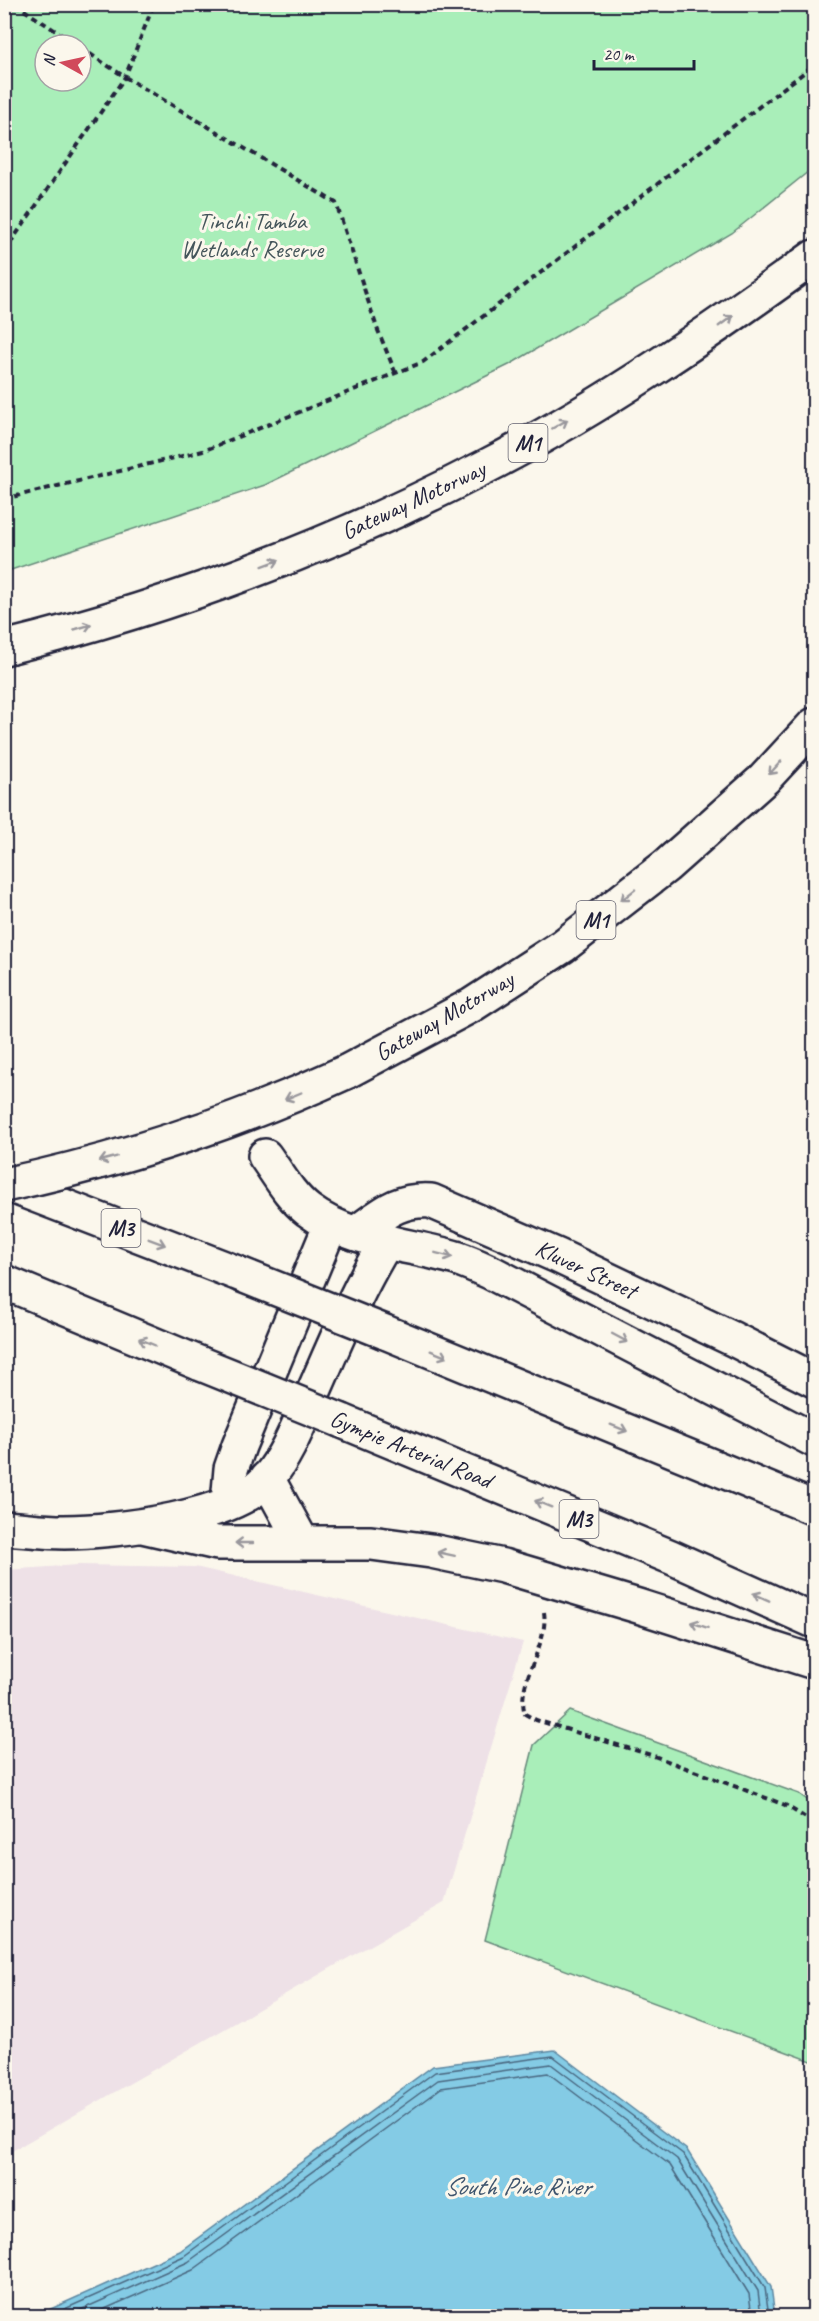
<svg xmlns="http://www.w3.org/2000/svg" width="819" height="2321" viewBox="0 0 819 2321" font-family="Caveat,sans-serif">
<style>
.built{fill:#eee1e7}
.green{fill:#a9eeb9;stroke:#66887a;stroke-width:1.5;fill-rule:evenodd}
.water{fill:#84cbe5;stroke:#5d87a1;stroke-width:1.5}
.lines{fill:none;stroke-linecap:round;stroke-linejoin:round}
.shore{stroke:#49667f;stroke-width:1.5}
.minor-casing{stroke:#22223b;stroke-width:38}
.highway-casing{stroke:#22223b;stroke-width:38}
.path{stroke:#22223b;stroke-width:4;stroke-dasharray:6 4.5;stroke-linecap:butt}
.minor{stroke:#fbf7ec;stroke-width:33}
.highway{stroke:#fbf7ec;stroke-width:33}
.highway-bridge-casing{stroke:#22223b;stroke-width:38;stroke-linecap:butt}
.highway-bridge{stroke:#fbf7ec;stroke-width:33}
.oneway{stroke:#99979c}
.labels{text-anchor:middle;stroke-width:6;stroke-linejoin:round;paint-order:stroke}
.shield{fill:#fbf7ec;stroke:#636270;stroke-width:1.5}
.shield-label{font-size:22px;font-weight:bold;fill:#22223b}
.park-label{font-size:24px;fill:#44555a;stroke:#fbf7ec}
.street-label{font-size:24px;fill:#22223b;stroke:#fbf7ec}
.water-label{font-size:26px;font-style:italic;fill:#3f556e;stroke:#fbf7ec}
</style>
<rect width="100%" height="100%" fill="#fbf7ec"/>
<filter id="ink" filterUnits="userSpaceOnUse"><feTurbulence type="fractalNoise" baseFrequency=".0167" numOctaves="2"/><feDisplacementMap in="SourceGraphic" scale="12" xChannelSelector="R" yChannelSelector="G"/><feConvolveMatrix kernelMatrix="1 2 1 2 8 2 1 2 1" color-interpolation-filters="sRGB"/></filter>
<g filter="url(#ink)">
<path class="built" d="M 78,1565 L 195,1567 L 523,1642 L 444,1903 L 5,2155 L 5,1570 Z"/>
<path class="green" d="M 4,5 L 814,5 L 814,167 L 732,233 L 509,365 L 265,485 L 5,572 ZM 45,45 L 81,45 L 81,81 L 45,81 Z
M 570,1711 L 799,1794 L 814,1805 L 814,2062 L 485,1940 L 534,1745 Z"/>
<path class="water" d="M 555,2050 L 687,2150 L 771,2287 L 775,2316 L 35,2316 L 180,2251 L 433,2066 Z"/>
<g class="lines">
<path class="shore" d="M 49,2316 L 184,2256 L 435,2072 L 553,2056 L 683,2154 L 765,2288 L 769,2316
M 67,2316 L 188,2262 L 438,2080 L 551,2064 L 677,2159 L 758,2291 L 761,2316
M 89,2316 L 193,2270 L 441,2088 L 548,2073 L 670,2165 L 749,2294 L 752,2316"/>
<defs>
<path id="minor" d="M 265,1156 C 278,1174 290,1196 308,1210 C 349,1241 408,1244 456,1258 C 468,1262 479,1267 490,1272 L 814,1440
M 356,1233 C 383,1214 397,1199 431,1201 L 558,1256 L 733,1339 L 814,1380
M 267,1478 L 302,1542
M 228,1503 L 231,1469 L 239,1446 L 331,1224
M 142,1526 L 217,1543 L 371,1543 L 431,1551 L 503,1566 L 638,1606 L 814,1662
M 4,1528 C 24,1529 44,1532 64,1532 C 115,1532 234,1518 268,1478 C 288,1454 300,1421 313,1393 C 336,1341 357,1289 387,1241"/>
<path id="highway" d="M 4,648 C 170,607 333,546 485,467 C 601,408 709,333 814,257
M 346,1072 L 472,1005 L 563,946 L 666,866 L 764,779 L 814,725
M 4,1183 L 237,1273
M 4,1282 L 201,1364
M 385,1332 L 814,1508
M 342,1421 L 671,1557 L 814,1621"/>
</defs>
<use href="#minor" class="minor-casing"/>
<use href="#highway" class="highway-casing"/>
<path class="path" d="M 15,4 L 77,45
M 81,48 L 125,77 L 336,203 L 377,328 L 396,374
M 4,252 L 125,77 L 154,4
M 4,499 L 203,451 L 423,362 L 814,65
M 544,1612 C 549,1646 515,1682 525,1714 L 536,1720 L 654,1756 L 785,1805 L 814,1823"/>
<use href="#minor" class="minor"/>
<use href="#highway" class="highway"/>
<defs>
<path id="highway-bridge" d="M 4,1185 C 122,1160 237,1122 346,1072
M 237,1273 L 385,1332
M 201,1364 L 342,1421"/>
</defs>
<use href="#highway-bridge" class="highway-bridge-casing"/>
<use href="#highway-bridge" class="highway-bridge"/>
</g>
<defs><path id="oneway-shaft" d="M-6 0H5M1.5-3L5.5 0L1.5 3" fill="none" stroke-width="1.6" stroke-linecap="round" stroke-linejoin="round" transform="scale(1.5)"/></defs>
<g class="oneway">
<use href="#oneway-shaft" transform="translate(726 321) rotate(-36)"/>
<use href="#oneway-shaft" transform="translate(560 424) rotate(-30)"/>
<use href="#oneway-shaft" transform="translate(271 563) rotate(-20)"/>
<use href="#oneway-shaft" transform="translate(83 627) rotate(-16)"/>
<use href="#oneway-shaft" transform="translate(775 768) rotate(133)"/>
<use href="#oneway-shaft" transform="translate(628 895) rotate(142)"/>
<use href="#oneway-shaft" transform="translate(293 1096) rotate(157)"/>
<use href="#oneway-shaft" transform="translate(108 1159) rotate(165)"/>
<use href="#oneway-shaft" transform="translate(157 1242) rotate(21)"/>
<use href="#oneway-shaft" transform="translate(444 1255) rotate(14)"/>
<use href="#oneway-shaft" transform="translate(620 1338) rotate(28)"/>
<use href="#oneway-shaft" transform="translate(147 1342) rotate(-157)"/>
<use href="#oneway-shaft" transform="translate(439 1354) rotate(22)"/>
<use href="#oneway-shaft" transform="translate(619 1428) rotate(22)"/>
<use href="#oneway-shaft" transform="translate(543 1504) rotate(-158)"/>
<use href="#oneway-shaft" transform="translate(244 1543) rotate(180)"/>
<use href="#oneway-shaft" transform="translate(446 1554) rotate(-168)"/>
<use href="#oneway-shaft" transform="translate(761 1597) rotate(-156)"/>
<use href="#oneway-shaft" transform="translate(699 1625) rotate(-162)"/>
</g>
</g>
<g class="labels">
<g class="shield">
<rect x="508.5" y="424" width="39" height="38" rx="4.5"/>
<rect x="576.5" y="901" width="39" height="38" rx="4.5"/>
<rect x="101.5" y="1209" width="39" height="38" rx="4.5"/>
<rect x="559.5" y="1500" width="39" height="38" rx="4.5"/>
</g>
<g class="shield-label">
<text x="528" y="451">M1</text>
<text x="596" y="928">M1</text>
<text x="121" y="1236">M3</text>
<text x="579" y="1527">M3</text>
</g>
<g class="park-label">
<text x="252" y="229">Tinchi Tamba<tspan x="252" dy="28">Wetlands Reserve</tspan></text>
</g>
<g class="street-label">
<text transform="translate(413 500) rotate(-25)" y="8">Gateway Motorway</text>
<text transform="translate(444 1016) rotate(-30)" y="8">Gateway Motorway</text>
<text transform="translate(586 1269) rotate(25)" y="8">Kluver Street</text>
<text transform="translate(411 1449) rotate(22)" y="8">Gympie Arterial Road</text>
</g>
<g class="water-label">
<text x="517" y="2195">South Pine River</text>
</g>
</g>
<rect width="819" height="2321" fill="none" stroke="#fbf7ec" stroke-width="24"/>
<rect x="12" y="12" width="795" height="2297" fill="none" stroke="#22223b" stroke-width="2" filter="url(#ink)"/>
<g transform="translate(63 63) rotate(278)"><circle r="28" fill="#fbf7ec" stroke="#a4a2a5" stroke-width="1.5"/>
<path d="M0-4.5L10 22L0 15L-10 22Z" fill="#d1495b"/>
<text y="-9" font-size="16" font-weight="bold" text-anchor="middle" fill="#22223b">N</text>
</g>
<path d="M594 60v9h100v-9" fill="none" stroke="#22223b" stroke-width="3"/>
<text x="603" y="60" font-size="18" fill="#22223b" stroke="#fbf7ec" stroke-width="4.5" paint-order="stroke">20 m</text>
</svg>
